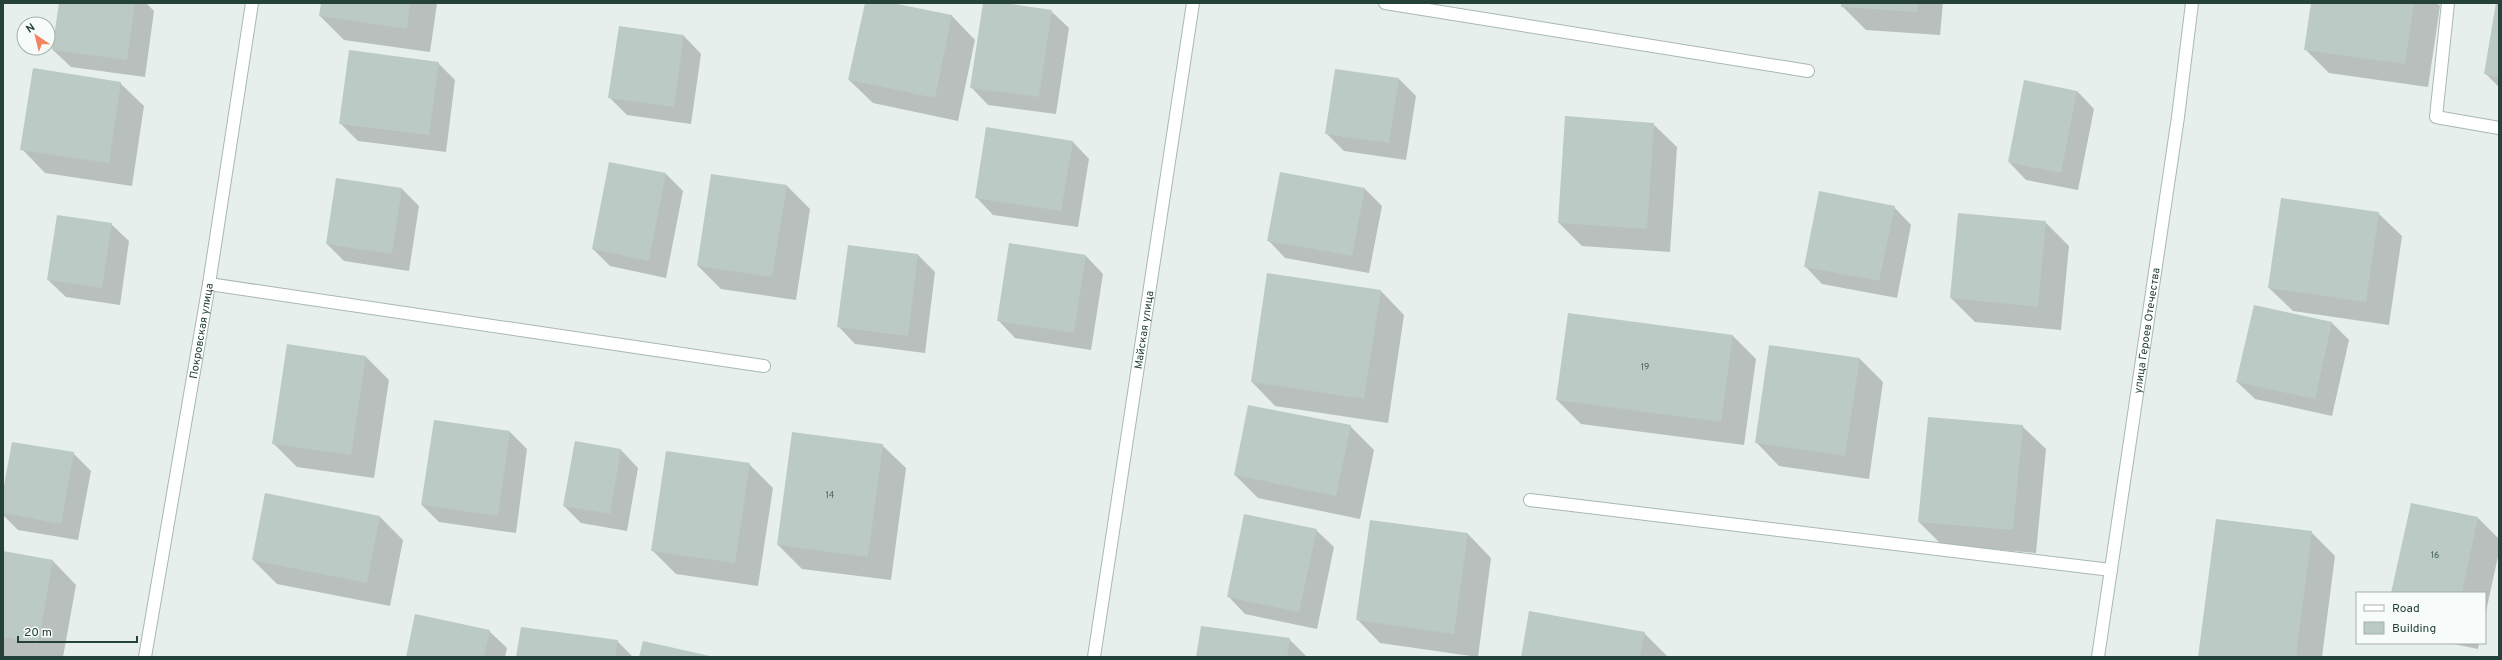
<svg xmlns="http://www.w3.org/2000/svg" width="2502" height="660" viewBox="0 0 2502 660" font-family="Overpass,sans-serif">
<style>
.shadow{fill:#0003}
.building{fill:#bbcac4}
.lines{fill:none;stroke-linecap:round;stroke-linejoin:round}
.minor-casing{stroke:#a8b8b2;stroke-width:14}
.minor{stroke:#fff;stroke-width:12}
.labels{text-anchor:middle;stroke-width:3;stroke-linejoin:round;paint-order:stroke}
.number-label{font-size:9px;fill:#4a645c}
.street-label{font-size:11px;fill:#24423a;stroke:#f7fbf9}
</style>
<rect width="100%" height="100%" fill="#e6efeb"/>
<path class="shadow" d="M 60,3 L 146,3 L 154,11 L 145,77 L 71,67 L 53,50 Z
M 322,3 L 437,3 L 430,52 L 344,40 L 320,16 Z
M 866,3 L 887,3 L 952,16 L 975,40 L 958,121 L 873,103 L 849,80 Z
M 984,3 L 1051,11 L 1069,28 L 1056,114 L 988,105 L 971,87 Z
M 1842,3 L 1943,3 L 1940,35 L 1866,30 L 1842,6 Z
M 2312,3 L 2437,3 L 2440,6 L 2428,87 L 2329,73 L 2305,49 Z
M 2497,3 L 2499,3 L 2499,87 L 2486,74 Z
M 684,36 L 701,54 L 691,124 L 627,115 L 609,97 Z
M 438,63 L 455,80 L 446,152 L 358,141 L 340,123 Z
M 1399,79 L 1416,96 L 1406,160 L 1344,151 L 1326,133 Z
M 120,83 L 144,106 L 132,186 L 45,173 L 22,149 Z
M 2077,91 L 2094,109 L 2078,190 L 2026,180 L 2009,162 Z
M 1653,124 L 1677,147 L 1670,252 L 1582,246 L 1559,223 Z
M 1072,141 L 1089,159 L 1078,227 L 993,215 L 976,197 Z
M 666,174 L 683,191 L 666,278 L 610,266 L 593,249 Z
M 337,179 L 402,189 L 419,206 L 409,271 L 344,261 L 327,244 Z
M 787,186 L 810,209 L 796,300 L 721,289 L 698,266 Z
M 1365,189 L 1382,206 L 1369,273 L 1285,258 L 1268,240 Z
M 1894,207 L 1911,225 L 1897,298 L 1822,284 L 1805,266 Z
M 2378,213 L 2402,236 L 2389,325 L 2293,311 L 2269,288 Z
M 2045,222 L 2069,246 L 2061,330 L 1975,322 L 1951,298 Z
M 111,224 L 129,241 L 120,305 L 66,297 L 48,280 Z
M 849,247 L 918,255 L 935,272 L 925,353 L 855,344 L 838,326 Z
M 1086,256 L 1103,274 L 1091,350 L 1015,338 L 998,320 Z
M 1268,274 L 1381,291 L 1404,315 L 1388,423 L 1275,406 L 1252,382 Z
M 2332,323 L 2349,340 L 2332,416 L 2255,399 L 2237,382 Z
M 1733,336 L 1756,359 L 1744,445 L 1581,424 L 1557,400 Z
M 366,357 L 389,380 L 374,478 L 297,467 L 273,443 Z
M 1860,359 L 1883,382 L 1869,479 L 1779,466 L 1756,442 Z
M 1350,426 L 1374,450 L 1360,519 L 1258,498 L 1235,475 Z
M 2022,426 L 2046,449 L 2036,553 L 1942,545 L 1919,522 Z
M 510,432 L 527,449 L 516,533 L 439,522 L 422,505 Z
M 575,442 L 621,450 L 638,468 L 627,531 L 581,523 L 564,506 Z
M 882,445 L 906,468 L 891,580 L 802,569 L 778,545 Z
M 73,453 L 91,471 L 78,540 L 18,530 L 3,515 L 3,497 Z
M 749,464 L 773,488 L 758,586 L 676,574 L 652,550 Z
M 380,517 L 403,540 L 390,606 L 277,584 L 253,560 Z
M 2478,518 L 2499,539 L 2499,552 L 2485,616 L 2485,593 L 2392,593 Z
M 1316,530 L 1334,547 L 1317,629 L 1245,614 L 1228,596 Z
M 2311,532 L 2335,556 L 2322,657 L 2199,657 Z
M 1468,534 L 1491,558 L 1478,657 L 1380,643 L 1357,619 Z
M 3,552 L 53,561 L 76,585 L 63,657 L 3,656 Z
M 489,631 L 507,648 L 505,657 L 407,657 Z
M 1644,633 L 1668,657 L 1522,657 Z
M 1289,639 L 1307,657 L 1197,657 Z
M 617,641 L 633,657 L 517,657 Z
M 2449,643 L 2479,643 L 2478,649 Z"/>
<path class="building" d="M 59,3 L 135,3 L 127,60 L 52,50 Z
M 321,3 L 410,3 L 407,29 L 319,16 Z
M 865,3 L 892,3 L 952,15 L 935,98 L 848,80 Z
M 983,3 L 1004,3 L 1052,10 L 1039,97 L 970,88 Z
M 1841,3 L 1918,3 L 1917,12 L 1841,7 Z
M 2311,3 L 2414,3 L 2405,64 L 2304,50 Z
M 2496,3 L 2499,3 L 2499,77 L 2484,74 Z
M 619,26 L 684,35 L 674,107 L 608,98 Z
M 349,50 L 439,62 L 429,135 L 339,124 Z
M 33,68 L 121,82 L 109,163 L 20,150 Z
M 1335,69 L 1399,78 L 1389,143 L 1325,134 Z
M 2024,80 L 2077,91 L 2061,173 L 2008,162 Z
M 1565,116 L 1654,123 L 1647,229 L 1558,223 Z
M 986,127 L 1073,141 L 1061,211 L 975,198 Z
M 609,162 L 666,173 L 649,261 L 592,249 Z
M 1280,172 L 1365,188 L 1352,256 L 1267,241 Z
M 711,174 L 787,185 L 772,277 L 697,266 Z
M 336,178 L 402,188 L 392,254 L 326,244 Z
M 1819,191 L 1895,206 L 1879,281 L 1804,267 Z
M 2281,198 L 2379,212 L 2366,302 L 2268,288 Z
M 1958,213 L 2046,221 L 2038,307 L 1950,298 Z
M 57,215 L 112,223 L 102,288 L 47,280 Z
M 1009,243 L 1086,255 L 1074,333 L 997,321 Z
M 848,245 L 918,254 L 908,336 L 837,327 Z
M 1267,273 L 1381,290 L 1364,399 L 1251,382 Z
M 2254,305 L 2332,322 L 2315,399 L 2236,382 Z
M 1568,313 L 1733,335 L 1721,422 L 1556,400 Z
M 287,344 L 366,356 L 351,455 L 272,444 Z
M 1769,345 L 1860,358 L 1845,456 L 1755,443 Z
M 1248,405 L 1351,425 L 1336,496 L 1234,475 Z
M 1928,417 L 2023,425 L 2013,530 L 1918,522 Z
M 434,420 L 510,431 L 498,516 L 421,505 Z
M 792,432 L 883,444 L 868,557 L 777,545 Z
M 575,441 L 621,449 L 610,514 L 563,506 Z
M 12,442 L 74,452 L 61,524 L 3,513 L 3,491 Z
M 666,451 L 750,463 L 735,563 L 651,551 Z
M 265,493 L 380,516 L 367,583 L 252,560 Z
M 2411,503 L 2478,517 L 2462,593 L 2391,593 Z
M 1244,514 L 1317,529 L 1299,612 L 1227,597 Z
M 2216,519 L 2312,531 L 2296,657 L 2198,657 Z
M 1370,520 L 1468,533 L 1454,634 L 1356,620 Z
M 3,551 L 53,560 L 38,644 L 3,637 Z
M 1529,611 L 1645,632 L 1640,657 L 1521,657 Z
M 415,614 L 490,630 L 484,657 L 406,657 Z
M 1201,626 L 1290,638 L 1287,657 L 1196,657 Z
M 521,627 L 618,640 L 615,657 L 516,657 Z
M 643,641 L 710,656 L 710,657 L 639,657 Z"/>
<g class="lines">
<defs>
<g id="minor">
<path d="M 1385,3 L 1808,71"/>
<path d="M 2448,3 L 2436,117 L 2499,128"/>
<path d="M 209,284 L 764,366"/>
<path d="M 1530,500 L 2111,570"/>
<path id="s1" d="M 145,657 L 209,284 L 252,3"/>
<path id="s2" d="M 1094,657 L 1193,3"/>
<path id="s3" d="M 2098,657 L 2178,117 L 2192,3"/>
</g>
</defs>
<use href="#minor" class="minor-casing"/>
<use href="#minor" class="minor"/>
</g>
<g class="labels">
<g class="number-label">
<text x="1645" y="370">19</text>
<text x="830" y="498">14</text>
<text x="2435" y="558">16</text>
</g>
<g class="street-label">
<text dy="4" stroke="none"><textPath href="#s1" startOffset="331">Покровская улица</textPath></text>
<text dy="4" stroke="none"><textPath href="#s2" startOffset="331">Майская улица</textPath></text>
<text dy="4" stroke="none"><textPath href="#s3" startOffset="330">улица Героев Отечества</textPath></text>
</g>
</g>
<rect width="2502" height="660" fill="none" stroke="#24423a" stroke-width="8"/>
<rect x="2356" y="592" width="130" height="52" fill="#f7fbf9" stroke="#a3b1ad"/>
<rect x="2364" y="605" width="20" height="6" fill="#ffffff" stroke="#a3b1ad"/>
<text x="2392" y="612" font-size="12" fill="#24423a">Road</text>
<rect x="2364" y="622" width="20" height="12" fill="#bbcac4" stroke="#a3b1ad"/>
<text x="2392" y="632" font-size="12" fill="#24423a">Building</text>
<g transform="translate(36 36) rotate(325)"><circle r="19" fill="#f7fbf9" stroke="#a3b1ad"/>
<path d="M0-3L7 15L0 10L-7 15Z" fill="#f4845f"/>
<text y="-6" font-size="11" font-weight="bold" text-anchor="middle" fill="#24423a">N</text>
</g>
<path d="M18 636v6h119v-6" fill="none" stroke="#24423a" stroke-width="2"/>
<text x="24" y="636" font-size="12" fill="#24423a" stroke="#f7fbf9" stroke-width="3" paint-order="stroke">20 m</text>
</svg>
